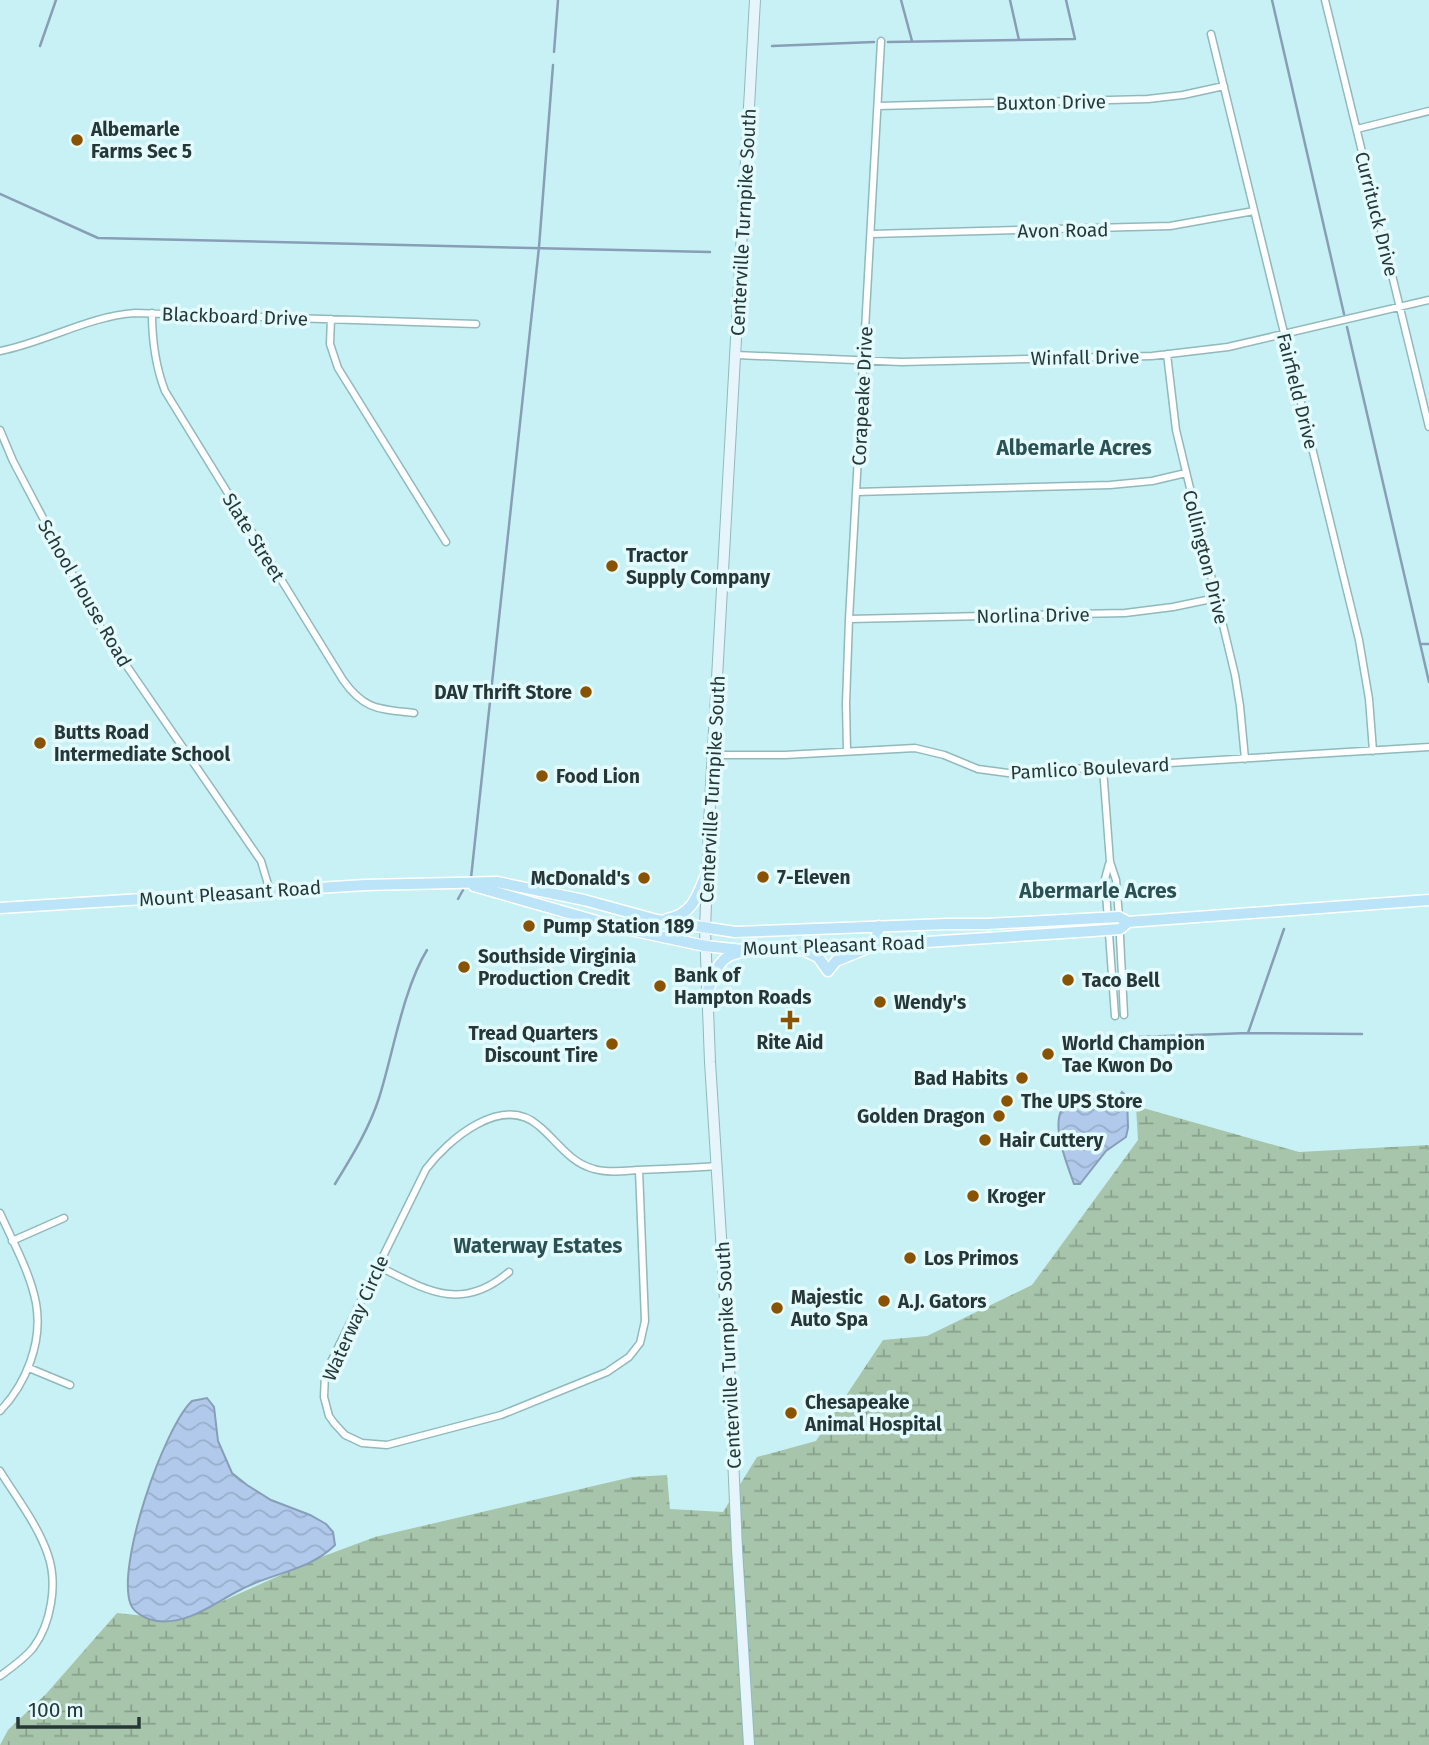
<svg xmlns="http://www.w3.org/2000/svg" width="1429" height="1745" viewBox="0 0 1429 1745" font-family="'Fira Sans',sans-serif">
<style>
.wetland{fill:url(#wetland-marsh)}
.water{fill:url(#water-waves);stroke:#889eb6;stroke-width:2}
.lines{fill:none;stroke-linecap:round;stroke-linejoin:round}
.stream{stroke:#889eb6;stroke-width:2.5}
.minor-casing{stroke:#91b9bc;stroke-width:9}
.secondary-casing{stroke:#91b9bc;stroke-width:12}
.trunk-casing{stroke:#fff;stroke-width:13}
.minor{stroke:#fff;stroke-width:6}
.secondary{stroke:#e6f5fc;stroke-width:10}
.trunk{stroke:#bce4f8;stroke-width:10}
.poi-dot{fill:#895301;stroke:#e3fbfd;stroke-width:2.5}
.labels{text-anchor:middle;stroke-width:7;stroke-linejoin:round;paint-order:stroke}
.street-label{font-size:19px;fill:#273738;stroke:#e3fbfd}
.poi-label{font-size:19px;font-weight:bold;fill:#273738;stroke:#e3fbfd;text-anchor:start}
.neighbourhood-label{font-size:21px;font-weight:bold;fill:#2c5154;stroke:#e3fbfd}
</style>
<defs>
<pattern id="wetland-marsh" width="20" height="14" patternUnits="userSpaceOnUse" patternTransform="scale(1.75)"><rect width="20" height="14" fill="#a7c5ab"/><path d="M1 5h8M5 5V1M11 12h8M15 12V8" fill="none" stroke="#88a18c"/></pattern>
<pattern id="water-waves" width="16" height="10" patternUnits="userSpaceOnUse" patternTransform="scale(1.75)"><rect width="16" height="10" fill="#b1caec"/><path d="M0 5q4-4 8 0t8 0" fill="none" stroke="#98aecb"/></pattern>
</defs>
<rect width="100%" height="100%" fill="#c8f1f5"/>
<path class="wetland" d="M 1136,1106 L 1299,1152 L 1429,1145 L 1429,1745 L 0,1745 L 8,1730 L 46,1694 L 117,1613 L 181,1620 L 316,1559 L 375,1537 L 632,1477 L 667,1475 L 670,1509 L 723,1512 L 757,1457 L 816,1441 L 883,1340 L 927,1336 L 1032,1285 L 1138,1140 Z"/>
<path class="water" d="M 1122,1092 L 1127,1096 L 1128,1128 L 1126,1137 L 1106,1151 L 1080,1184 L 1074,1184 C 1068,1166 1044,1112 1071,1102 C 1084,1097 1102,1099 1116,1100 Z
M 207,1398 L 214,1407 L 218,1441 L 232,1473 L 247,1485 L 271,1500 L 310,1515 L 326,1524 L 333,1532 L 335,1545 C 309,1571 271,1573 240,1590 C 214,1603 188,1625 157,1621 C 148,1620 134,1613 131,1605 C 115,1568 164,1427 192,1401 Z"/>
<g class="lines">
<path class="stream" d="M 901,0 L 912,41
M 1010,0 L 1019,40
M 1272,0 L 1344,314
M 888,42 L 1075,39 L 1066,0
M 40,46 L 56,0
M 772,46 L 874,42
M 554,52 L 558,0
M 0,194 L 98,238 L 710,252
M 1347,327 L 1429,682
M 1420,644 L 1429,644
M 471,878 L 539,247 L 553,65
M 458,899 L 463,890
M 1248,1033 L 1284,929
M 1139,1037 L 1248,1033 L 1362,1034
M 335,1184 C 352,1156 369,1129 379,1098 C 393,1054 403,989 427,950"/>
<defs>
<path id="minor" d="M 1325,0 L 1429,427
M 1211,34 L 1359,640 L 1369,699 L 1373,751
M 878,106 L 1148,99 L 1183,95 L 1224,86
M 1357,129 L 1429,111
M 871,234 L 1170,226 L 1254,211
M 152,313 C 152,341 155,365 165,391 L 343,680 C 364,710 379,709 414,713
M 331,319 L 330,344 L 338,368 L 446,542
M 0,351 C 46,342 89,316 135,313 L 476,324
M 1167,354 L 1176,430 L 1235,675 L 1240,706 L 1245,759
M 736,355 L 901,362 L 1152,356 L 1228,347 L 1429,300
M 0,430 L 13,461 L 102,630 L 261,861 L 270,891
M 856,492 L 1110,485 L 1152,481 L 1186,473
M 849,619 L 1125,613 L 1173,607 L 1216,598
M 847,751 L 846,704 L 849,619 L 881,41
M 713,755 L 785,755 L 915,748 L 944,755 L 978,769 L 1008,773 L 1429,747
M 1103,768 L 1110,862 L 1116,880 L 1119,917 L 1124,1015
M 1109,864 L 1105,879 L 1115,1016
M 639,1170 L 645,1321 L 640,1343 L 629,1357 L 607,1372 L 501,1415 L 387,1445 L 362,1443 L 345,1435 L 334,1423 L 329,1416 L 324,1397 L 325,1374 L 426,1169 C 448,1140 502,1093 539,1126 C 557,1141 570,1163 594,1169 C 607,1173 623,1171 637,1170 C 664,1169 691,1168 718,1166
M 0,1213 C 13,1242 30,1272 36,1303 C 43,1342 26,1384 0,1411
M 12,1241 L 64,1218
M 378,1266 C 426,1290 461,1313 509,1272
M 29,1368 L 70,1385
M 0,1471 C 16,1497 38,1525 48,1555 C 58,1584 51,1624 33,1648 C 24,1659 11,1668 0,1676"/>
<path id="secondary" d="M 749,1745 L 737,1549 L 729,1364 L 710,1062 L 705,929 L 710,803 L 755,0"/>
<path id="trunk" d="M 474,886 L 621,928 L 705,946 L 752,951 L 805,950 L 1093,931 L 1120,929 L 1128,922
M 0,908 L 365,885 L 497,882 L 584,900 L 657,920 L 735,932 L 947,924 L 987,924 L 1119,917 L 1128,922 L 1429,900
M 667,919 C 693,915 698,894 707,872
M 805,951 L 818,957 L 828,971 L 836,961 L 875,945 L 879,926
M 707,993 C 714,976 718,956 738,953"/>
</defs>
<use href="#minor" class="minor-casing"/>
<use href="#secondary" class="secondary-casing"/>
<use href="#trunk" class="trunk-casing"/>
<use href="#minor" class="minor"/>
<use href="#secondary" class="secondary"/>
<use href="#trunk" class="trunk"/>
</g>
<g class="poi-dot">
<circle cx="77" cy="140" r="7"/>
<circle cx="612" cy="566" r="7"/>
<circle cx="586" cy="692" r="7"/>
<circle cx="40" cy="743" r="7"/>
<circle cx="542" cy="776" r="7"/>
<circle cx="763" cy="877" r="7"/>
<circle cx="644" cy="878" r="7"/>
<circle cx="529" cy="926" r="7"/>
<circle cx="464" cy="967" r="7"/>
<circle cx="1068" cy="980" r="7"/>
<circle cx="660" cy="986" r="7"/>
<circle cx="880" cy="1002" r="7"/>
<path d="M786.5 1009.5h7v7h7v7h-7v7h-7v-7h-7v-7h7z"/>
<circle cx="612" cy="1044" r="7"/>
<circle cx="1048" cy="1054" r="7"/>
<circle cx="1022" cy="1078" r="7"/>
<circle cx="1007" cy="1101" r="7"/>
<circle cx="999" cy="1116" r="7"/>
<circle cx="985" cy="1140" r="7"/>
<circle cx="973" cy="1196" r="7"/>
<circle cx="910" cy="1258" r="7"/>
<circle cx="884" cy="1301" r="7"/>
<circle cx="777" cy="1308" r="7"/>
<circle cx="791" cy="1413" r="7"/>
</g>
<g class="labels">
<g class="street-label">
<text transform="translate(1051 102) rotate(-1)" y="7">Buxton Drive</text>
<text transform="translate(1377 214) rotate(76)" y="7">Currituck Drive</text>
<text transform="translate(743 222) rotate(-87)" y="7">Centerville Turnpike South</text>
<text transform="translate(1063 230) rotate(-1)" y="7">Avon Road</text>
<text transform="translate(235 316) rotate(2)" y="7">Blackboard Drive</text>
<text transform="translate(1085 357) rotate(-1)" y="7">Winfall Drive</text>
<text transform="translate(1298 391) rotate(76)" y="7">Fairfield Drive</text>
<text transform="translate(862 396) rotate(-87)" y="7">Corapeake Drive</text>
<text transform="translate(254 537) rotate(58)" y="7">Slate Street</text>
<text transform="translate(1206 557) rotate(76)" y="7">Collington Drive</text>
<text transform="translate(85 593) rotate(60)" y="7">School House Road</text>
<text transform="translate(1033 615) rotate(-1)" y="7">Norlina Drive</text>
<text transform="translate(1090 768) rotate(-3)" y="7">Pamlico Boulevard</text>
<text transform="translate(712 789) rotate(-87)" y="7">Centerville Turnpike South</text>
<text transform="translate(230 893) rotate(-4)" y="7">Mount Pleasant Road</text>
<text transform="translate(834 945) rotate(-2)" y="7">Mount Pleasant Road</text>
<text transform="translate(355 1318) rotate(-66)" y="7">Waterway Circle</text>
<text transform="translate(728 1355) rotate(-93)" y="7">Centerville Turnpike South</text>
</g>
<g class="poi-label">
<text x="91" y="136">Albemarle<tspan x="91" dy="22">Farms Sec 5</tspan></text>
<text x="626" y="562">Tractor<tspan x="626" dy="22">Supply Company</tspan></text>
<text x="572" y="699" text-anchor="end">DAV Thrift Store</text>
<text x="54" y="739">Butts Road<tspan x="54" dy="22">Intermediate School</tspan></text>
<text x="556" y="783">Food Lion</text>
<text x="777" y="884">7-Eleven</text>
<text x="630" y="885" text-anchor="end">McDonald's</text>
<text x="543" y="933">Pump Station 189</text>
<text x="478" y="963">Southside Virginia<tspan x="478" dy="22">Production Credit</tspan></text>
<text x="674" y="982">Bank of<tspan x="674" dy="22">Hampton Roads</tspan></text>
<text x="1082" y="987">Taco Bell</text>
<text x="894" y="1009">Wendy's</text>
<text x="598" y="1040" text-anchor="end">Tread Quarters<tspan x="598" dy="22">Discount Tire</tspan></text>
<text x="790" y="1049" text-anchor="middle">Rite Aid</text>
<text x="1062" y="1050">World Champion<tspan x="1062" dy="22">Tae Kwon Do</tspan></text>
<text x="1008" y="1085" text-anchor="end">Bad Habits</text>
<text x="1021" y="1108">The UPS Store</text>
<text x="985" y="1123" text-anchor="end">Golden Dragon</text>
<text x="999" y="1147">Hair Cuttery</text>
<text x="987" y="1203">Kroger</text>
<text x="924" y="1265">Los Primos</text>
<text x="791" y="1304">Majestic<tspan x="791" dy="22">Auto Spa</tspan></text>
<text x="898" y="1308">A.J. Gators</text>
<text x="805" y="1409">Chesapeake<tspan x="805" dy="22">Animal Hospital</tspan></text>
</g>
<g class="neighbourhood-label">
<text x="1074" y="455">Albemarle Acres</text>
<text x="1098" y="898">Abermarle Acres</text>
<text x="538" y="1253">Waterway Estates</text>
</g>
</g>
<path d="M18 1717v10h121v-10" fill="none" stroke="#273738" stroke-width="3.5"/>
<text x="28" y="1717" font-size="21" fill="#273738" stroke="#e3fbfd" stroke-width="5" paint-order="stroke">100 m</text>
</svg>
